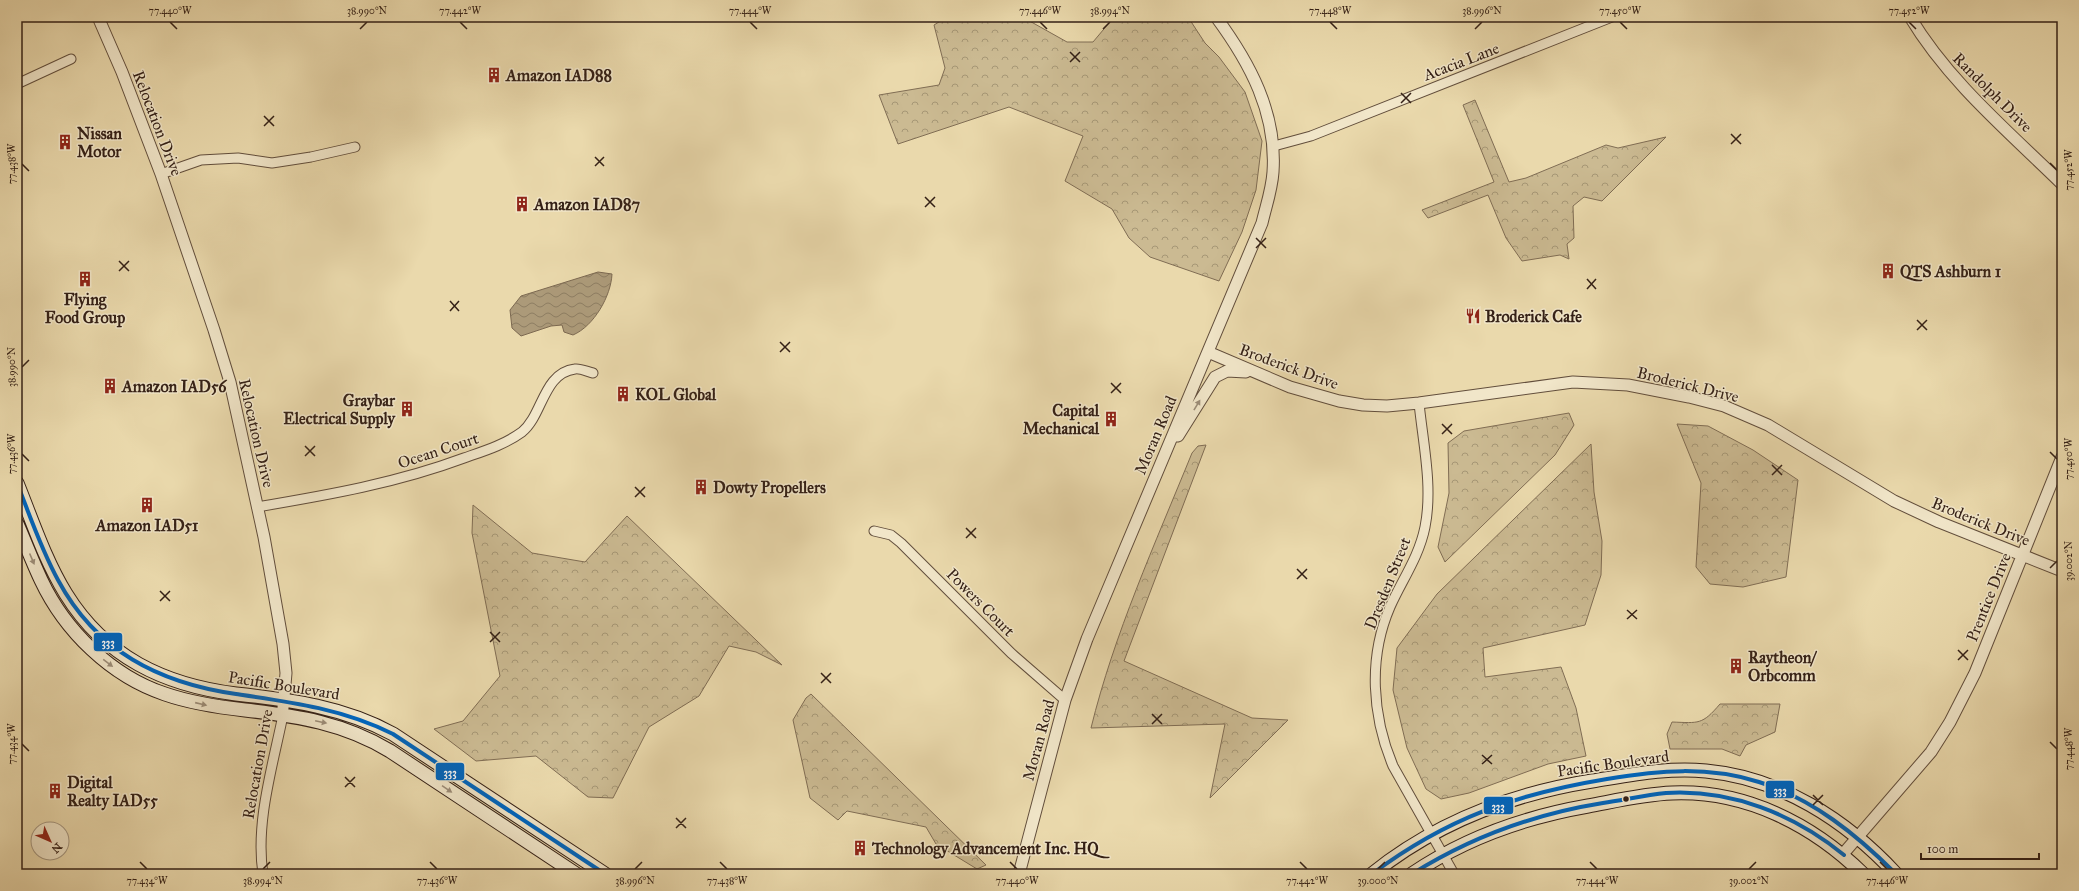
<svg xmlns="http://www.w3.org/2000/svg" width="2079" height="891" viewBox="0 0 2079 891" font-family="'IM FELL Great Primer',serif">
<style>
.forest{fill:url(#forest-crowns);stroke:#806d54}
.water{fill:url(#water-waves);stroke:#7c6951}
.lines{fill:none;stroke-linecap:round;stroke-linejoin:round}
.minor-casing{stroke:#624e3c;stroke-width:11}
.tertiary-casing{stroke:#624e3c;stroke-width:13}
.secondary-casing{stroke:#342016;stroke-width:15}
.minor{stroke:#f1e6c9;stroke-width:9}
.tertiary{stroke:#f1e6c9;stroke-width:11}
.secondary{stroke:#f1e6c9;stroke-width:13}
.bus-1-casing{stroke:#f1e6c9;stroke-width:7}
.bus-1{stroke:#0065bd;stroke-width:4}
.oneway{fill:#9c8d78}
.ticks{fill:none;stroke:#342016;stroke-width:1.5}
.bus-dot{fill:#342016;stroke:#f1e6c9;stroke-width:1.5}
.labels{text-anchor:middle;stroke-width:3;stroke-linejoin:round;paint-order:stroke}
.street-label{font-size:16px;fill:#342016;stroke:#f1e6c9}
.poi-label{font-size:16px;font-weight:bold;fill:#342016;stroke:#f1e6c9;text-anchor:start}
.line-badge{stroke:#f1e6c9;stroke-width:1.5}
.badge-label{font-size:11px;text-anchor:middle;font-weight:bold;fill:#fff}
.neatline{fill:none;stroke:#342016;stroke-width:1.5}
.ticks-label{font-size:10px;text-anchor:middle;fill:#342016}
</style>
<defs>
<pattern id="forest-crowns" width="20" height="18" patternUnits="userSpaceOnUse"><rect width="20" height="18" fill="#cbba92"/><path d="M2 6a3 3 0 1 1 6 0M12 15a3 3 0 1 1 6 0" fill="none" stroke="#a69776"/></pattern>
<pattern id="water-waves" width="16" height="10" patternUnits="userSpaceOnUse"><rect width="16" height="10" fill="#ac9a79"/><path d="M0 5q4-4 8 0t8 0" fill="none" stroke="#8d7d62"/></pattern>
</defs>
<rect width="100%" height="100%" fill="#ead9ac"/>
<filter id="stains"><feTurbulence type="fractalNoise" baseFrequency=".005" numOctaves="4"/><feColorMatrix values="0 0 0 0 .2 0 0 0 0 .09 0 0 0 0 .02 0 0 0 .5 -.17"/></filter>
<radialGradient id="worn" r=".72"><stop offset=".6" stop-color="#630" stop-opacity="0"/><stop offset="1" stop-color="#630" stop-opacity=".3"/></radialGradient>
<path class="forest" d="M 947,17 L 1016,17 L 1026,19 L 1067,42 L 1093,42 L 1114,17 L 1188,17 L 1205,43 L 1219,57 L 1245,92 L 1262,141 L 1256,190 L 1242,232 L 1219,281 L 1150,257 L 1129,238 L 1112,209 L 1065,181 L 1083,136 L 1009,107 L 898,144 L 879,95 L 939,85 L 945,68 L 934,25 Z
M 1475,100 L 1509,182 L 1526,178 L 1606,145 L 1618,148 L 1666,137 L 1602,201 L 1584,197 L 1573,206 L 1574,238 L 1567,244 L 1569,259 L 1560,255 L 1522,261 L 1506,238 L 1488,195 L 1428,218 L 1422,210 L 1494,182 L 1463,105 Z
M 1569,413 L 1574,425 L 1555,455 L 1445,562 L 1438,547 L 1449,493 L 1448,443 L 1464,431 Z
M 1677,424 L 1708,426 L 1753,450 L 1798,480 L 1786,577 L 1743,587 L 1710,584 L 1696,567 L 1701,483 Z
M 1591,444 L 1594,492 L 1602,541 L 1601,575 L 1585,625 L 1483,648 L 1485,677 L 1561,667 L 1576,708 L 1586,756 L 1548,764 L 1469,793 L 1441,799 L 1426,789 L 1407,748 L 1393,690 L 1397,648 L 1437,594 Z
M 1206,445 L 1124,661 L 1252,718 L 1288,720 L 1210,798 L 1225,724 L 1091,728 C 1114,634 1155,544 1192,453 L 1198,446 Z
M 473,505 L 532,553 L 585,562 L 627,516 L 782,665 L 756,652 L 729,646 L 699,696 L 649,727 L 613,798 L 588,797 L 536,756 L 476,761 L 434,729 L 463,721 L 500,676 L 472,533 Z
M 811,694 L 986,865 L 977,869 L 936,844 L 926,827 L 847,811 L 838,820 L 810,798 L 793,720 L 806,698 Z
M 1720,704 L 1780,704 L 1775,732 L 1746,745 L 1740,756 L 1722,749 L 1670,749 L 1667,734 L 1672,722 C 1699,723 1702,725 1720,704 Z"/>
<path class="water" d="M 598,272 L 612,274 C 611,296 594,326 573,335 L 564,332 L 562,325 L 551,326 L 521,336 L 512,328 L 510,310 L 521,296 Z"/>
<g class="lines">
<defs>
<path id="minor" d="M 17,84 L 71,59
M 1274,146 L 1311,136 L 1612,17
M 161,174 L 201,160 L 238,158 L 272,163 L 311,157 L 355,147
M 1419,403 C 1423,443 1433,487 1425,527 C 1419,557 1402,580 1390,607 C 1368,658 1372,716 1393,766 L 1454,874
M 257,507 C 328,495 397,483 464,458 C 484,451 504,445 522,432 C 543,415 543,373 575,369 C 580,368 588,372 593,373
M 874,531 L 891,535 L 901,543 L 1011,653 L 1065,700
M 263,874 C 255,823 273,765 283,715"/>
<path id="tertiary" d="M 98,17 L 122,72 L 161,174 L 214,330 L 230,382 L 264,537 L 283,644 L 286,673 L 283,708
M 1910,17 C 1949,82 2008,131 2062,184
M 1208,352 L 1290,387 L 1339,401 L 1363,405 L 1387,406 L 1419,403 L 1573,382 L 1628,385 L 1689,397 L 1724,406 L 1768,425 L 1894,501 L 1939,522 L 2062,571
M 1178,436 L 1215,377 L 1227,371 L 1246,372
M 1843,854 L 1931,752 L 1950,722 L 1975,673 L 2062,457
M 1019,874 L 1065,700 L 1087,639 L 1262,223 C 1266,206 1272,189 1273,172 C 1277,113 1250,63 1216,17"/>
<path id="secondary" d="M 17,483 C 32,520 45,560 66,594 C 105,657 164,685 236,694 C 291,700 344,707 393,734 L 605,874
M 17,524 C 25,542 32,561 41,580 C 65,631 111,676 165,694 C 191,703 218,707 245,710 C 297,716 344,723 390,751 L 576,874
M 1372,874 C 1437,822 1510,794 1592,781 C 1630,775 1668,767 1706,771 C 1781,778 1846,820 1896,874
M 1412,874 C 1465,838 1525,817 1588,806 C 1615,801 1644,794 1672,793 C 1745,790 1812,824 1863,874"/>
</defs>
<use href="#minor" class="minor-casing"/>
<use href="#tertiary" class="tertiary-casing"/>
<use href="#secondary" class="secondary-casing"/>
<use href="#minor" class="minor"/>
<use href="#tertiary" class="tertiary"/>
<use href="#secondary" class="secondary"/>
<defs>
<path id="bus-1" d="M 17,483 C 30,516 41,549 58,580 C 96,651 159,683 236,694 C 291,702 343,709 393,734 L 605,874
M 1372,874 C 1447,818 1516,794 1607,779 C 1659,770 1708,766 1759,782 C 1813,799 1857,835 1896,874
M 1412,874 C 1471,837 1534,814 1603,803 C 1624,800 1645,795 1666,793 C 1731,789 1794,814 1844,855"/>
</defs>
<use href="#bus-1" class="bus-1-casing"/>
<use href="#bus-1" class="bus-1"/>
</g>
<defs><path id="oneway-solid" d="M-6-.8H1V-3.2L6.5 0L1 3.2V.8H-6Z"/></defs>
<g class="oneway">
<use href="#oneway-solid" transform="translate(1197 405) rotate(-59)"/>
<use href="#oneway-solid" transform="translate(32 559) rotate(67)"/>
<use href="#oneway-solid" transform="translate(108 663) rotate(37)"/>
<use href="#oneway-solid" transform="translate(201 704) rotate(13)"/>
<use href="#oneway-solid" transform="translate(321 722) rotate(12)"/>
<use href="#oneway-solid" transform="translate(447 789) rotate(34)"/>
</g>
<path class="ticks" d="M 170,22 L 177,29M 460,22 L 467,29M 750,22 L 757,29M 1040,22 L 1047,29M 1330,22 L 1337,29M 1620,22 L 1627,29M 1909,22 L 1916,29M 360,29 L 367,22M 1103,29 L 1110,22M 1475,29 L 1482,22M 1070,52 L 1080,62M 1070,62 L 1080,52M 1401,93 L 1411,103M 1401,103 L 1411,93M 264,116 L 274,126M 264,126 L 274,116M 1731,134 L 1741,144M 1731,144 L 1741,134M 595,157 L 604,166M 2050,163 L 2057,170M 22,164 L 29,171M 595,166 L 604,157M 925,197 L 935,207M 925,207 L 935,197M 1256,238 L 1266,248M 1256,248 L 1266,238M 119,261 L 129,271M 119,271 L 129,261M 1587,279 L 1596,289M 1587,289 L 1596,279M 450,301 L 459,311M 450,311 L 459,301M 1917,320 L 1927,330M 1917,330 L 1927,320M 780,342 L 790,352M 780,352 L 790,342M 22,367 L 29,360M 1111,383 L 1121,393M 1111,393 L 1121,383M 1442,424 L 1452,434M 1442,434 L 1452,424M 305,446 L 315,456M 2050,452 L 2057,459M 22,454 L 29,461M 305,456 L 315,446M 1772,465 L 1782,475M 1772,475 L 1782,465M 635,487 L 645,497M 635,497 L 645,487M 966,528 L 976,538M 966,538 L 976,528M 2050,568 L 2057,561M 1297,569 L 1307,579M 1297,579 L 1307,569M 160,591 L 170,601M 160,601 L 170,591M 1627,610 L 1637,619M 1627,619 L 1637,610M 490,632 L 500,642M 490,642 L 500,632M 1958,650 L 1968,660M 1958,660 L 1968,650M 821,673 L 831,683M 821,683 L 831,673M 1152,714 L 1162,724M 1152,724 L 1162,714M 2050,742 L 2057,749M 22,744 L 29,751M 1482,755 L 1492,764M 1482,764 L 1492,755M 345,777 L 355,787M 345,787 L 355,777M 1813,795 L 1823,805M 1813,805 L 1823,795M 676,818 L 686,828M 676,828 L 686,818M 140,862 L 147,869M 430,862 L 437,869M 720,862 L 727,869M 1010,862 L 1017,869M 1300,862 L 1307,869M 1590,862 L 1597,869M 1880,862 L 1887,869M 263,869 L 270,862M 635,869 L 642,862M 1378,869 L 1385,862M 1749,869 L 1756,862"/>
<defs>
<symbol id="building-bare" viewBox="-9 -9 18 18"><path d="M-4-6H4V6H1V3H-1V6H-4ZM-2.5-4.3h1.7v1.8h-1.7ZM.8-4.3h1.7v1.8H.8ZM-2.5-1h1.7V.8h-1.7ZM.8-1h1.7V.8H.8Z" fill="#8f2418" stroke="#f1e6c9" stroke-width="2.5" paint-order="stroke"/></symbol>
<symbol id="restaurant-bare" viewBox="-9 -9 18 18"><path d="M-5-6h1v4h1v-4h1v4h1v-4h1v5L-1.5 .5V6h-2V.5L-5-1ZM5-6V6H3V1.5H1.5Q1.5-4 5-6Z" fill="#8f2418" stroke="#f1e6c9" stroke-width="2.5" paint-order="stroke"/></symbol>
</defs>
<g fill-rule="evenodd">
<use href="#building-bare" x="483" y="64" width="22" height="22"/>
<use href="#building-bare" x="54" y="131" width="22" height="22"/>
<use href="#building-bare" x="511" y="193" width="22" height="22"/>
<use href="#building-bare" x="1877" y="260" width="22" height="22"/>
<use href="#building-bare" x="74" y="268" width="22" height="22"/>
<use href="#restaurant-bare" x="1462" y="305" width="22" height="22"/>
<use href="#building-bare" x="99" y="375" width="22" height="22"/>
<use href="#building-bare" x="612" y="383" width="22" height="22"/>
<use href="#building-bare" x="396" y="398" width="22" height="22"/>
<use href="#building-bare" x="1100" y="408" width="22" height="22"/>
<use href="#building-bare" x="690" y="476" width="22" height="22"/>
<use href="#building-bare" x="136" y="494" width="22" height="22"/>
<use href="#building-bare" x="1725" y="655" width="22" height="22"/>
<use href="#building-bare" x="44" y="780" width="22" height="22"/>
<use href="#building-bare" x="849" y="837" width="22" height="22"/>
</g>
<circle class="bus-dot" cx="1626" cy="799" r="3.5"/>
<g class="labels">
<g class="street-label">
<text transform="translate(1461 61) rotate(-21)" y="6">Acacia Lane</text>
<text transform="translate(1993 92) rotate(45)" y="6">Randolph Drive</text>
<text transform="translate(158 123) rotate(69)" y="6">Relocation Drive</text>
<text transform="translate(1289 366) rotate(20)" y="6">Broderick Drive</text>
<text transform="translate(1688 384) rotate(14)" y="6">Broderick Drive</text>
<text transform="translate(257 433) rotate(77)" y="6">Relocation Drive</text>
<text transform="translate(1155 435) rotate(-67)" y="6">Moran Road</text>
<text transform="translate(438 450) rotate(-18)" y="6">Ocean Court</text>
<text transform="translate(1981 521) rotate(22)" y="6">Broderick Drive</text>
<text transform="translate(1387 583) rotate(-68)" y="6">Dresden Street</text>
<text transform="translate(1988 597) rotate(-68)" y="6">Prentice Drive</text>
<text transform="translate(981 602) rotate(45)" y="6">Powers Court</text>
<text transform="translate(284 685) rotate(9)" y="6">Pacific Boulevard</text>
<text transform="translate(1038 740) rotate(-75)" y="6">Moran Road</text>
<text transform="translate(1613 763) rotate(-8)" y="6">Pacific Boulevard</text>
<text transform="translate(257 764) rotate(-80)" y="6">Relocation Drive</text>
</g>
<g class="poi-label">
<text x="506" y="81">Amazon IAD88</text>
<text x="77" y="139">Nissan<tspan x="77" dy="18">Motor</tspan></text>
<text x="534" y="210">Amazon IAD87</text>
<text x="1900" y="277">QTS Ashburn 1</text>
<text x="85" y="305" text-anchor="middle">Flying<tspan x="85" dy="18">Food Group</tspan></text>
<text x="1485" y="322">Broderick Cafe</text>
<text x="122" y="392">Amazon IAD56</text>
<text x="635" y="400">KOL Global</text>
<text x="395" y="406" text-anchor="end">Graybar<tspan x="395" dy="18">Electrical Supply</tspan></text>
<text x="1099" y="416" text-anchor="end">Capital<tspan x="1099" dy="18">Mechanical</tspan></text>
<text x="713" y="493">Dowty Propellers</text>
<text x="147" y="531" text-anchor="middle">Amazon IAD51</text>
<text x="1748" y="663">Raytheon/<tspan x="1748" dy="18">Orbcomm</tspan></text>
<text x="67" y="788">Digital<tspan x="67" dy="18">Realty IAD55</tspan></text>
<text x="872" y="854">Technology Advancement Inc. HQ</text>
</g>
</g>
<g class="line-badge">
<rect x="93" y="632" width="30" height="20" rx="4" fill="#0065bd"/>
<rect x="435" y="762" width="30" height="19" rx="4" fill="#0065bd"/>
<rect x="1765" y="780" width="30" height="19" rx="4" fill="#0065bd"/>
<rect x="1483" y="796" width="31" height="19" rx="4" fill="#0065bd"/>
</g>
<g class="badge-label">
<text x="108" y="646">333</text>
<text x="450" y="776">333</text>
<text x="1780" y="794">333</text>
<text x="1498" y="810">333</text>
</g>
<rect width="2079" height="891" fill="none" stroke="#ead9ac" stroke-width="44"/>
<g transform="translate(50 841) rotate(135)"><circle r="19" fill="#f1e6c9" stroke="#a59781"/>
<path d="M0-3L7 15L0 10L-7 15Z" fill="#8f2418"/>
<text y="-6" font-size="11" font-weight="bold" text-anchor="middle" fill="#342016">N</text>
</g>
<path d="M1921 853v6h118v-6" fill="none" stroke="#342016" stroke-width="2"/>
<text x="1927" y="853" font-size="12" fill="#342016" stroke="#f1e6c9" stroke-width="3" paint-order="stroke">100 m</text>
<rect x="22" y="22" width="2035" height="847" class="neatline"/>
<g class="ticks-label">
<text x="170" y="14">77.440°W</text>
<text x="367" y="14">38.990°N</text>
<text x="460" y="14">77.442°W</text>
<text x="750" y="14">77.444°W</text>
<text x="1040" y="14">77.446°W</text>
<text x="1110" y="14">38.994°N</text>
<text x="1330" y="14">77.448°W</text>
<text x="1482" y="14">38.996°N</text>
<text x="1620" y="14">77.450°W</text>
<text x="1909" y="14">77.452°W</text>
<text transform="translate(11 164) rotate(-90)" y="4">77.438°W</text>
<text transform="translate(2068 170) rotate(-90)" y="4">77.452°W</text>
<text transform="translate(11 367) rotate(-90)" y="4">38.990°N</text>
<text transform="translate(11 454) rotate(-90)" y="4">77.436°W</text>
<text transform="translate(2068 459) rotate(-90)" y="4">77.450°W</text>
<text transform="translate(2068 561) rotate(-90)" y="4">39.002°N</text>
<text transform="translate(11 744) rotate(-90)" y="4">77.434°W</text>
<text transform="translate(2068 749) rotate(-90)" y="4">77.448°W</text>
<text x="147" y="884">77.434°W</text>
<text x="263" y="884">38.994°N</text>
<text x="437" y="884">77.436°W</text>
<text x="635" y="884">38.996°N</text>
<text x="727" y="884">77.438°W</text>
<text x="1017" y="884">77.440°W</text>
<text x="1307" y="884">77.442°W</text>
<text x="1378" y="884">39.000°N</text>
<text x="1597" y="884">77.444°W</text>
<text x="1749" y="884">39.002°N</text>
<text x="1887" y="884">77.446°W</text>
</g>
<rect width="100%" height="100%" filter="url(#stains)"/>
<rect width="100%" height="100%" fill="url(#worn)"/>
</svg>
